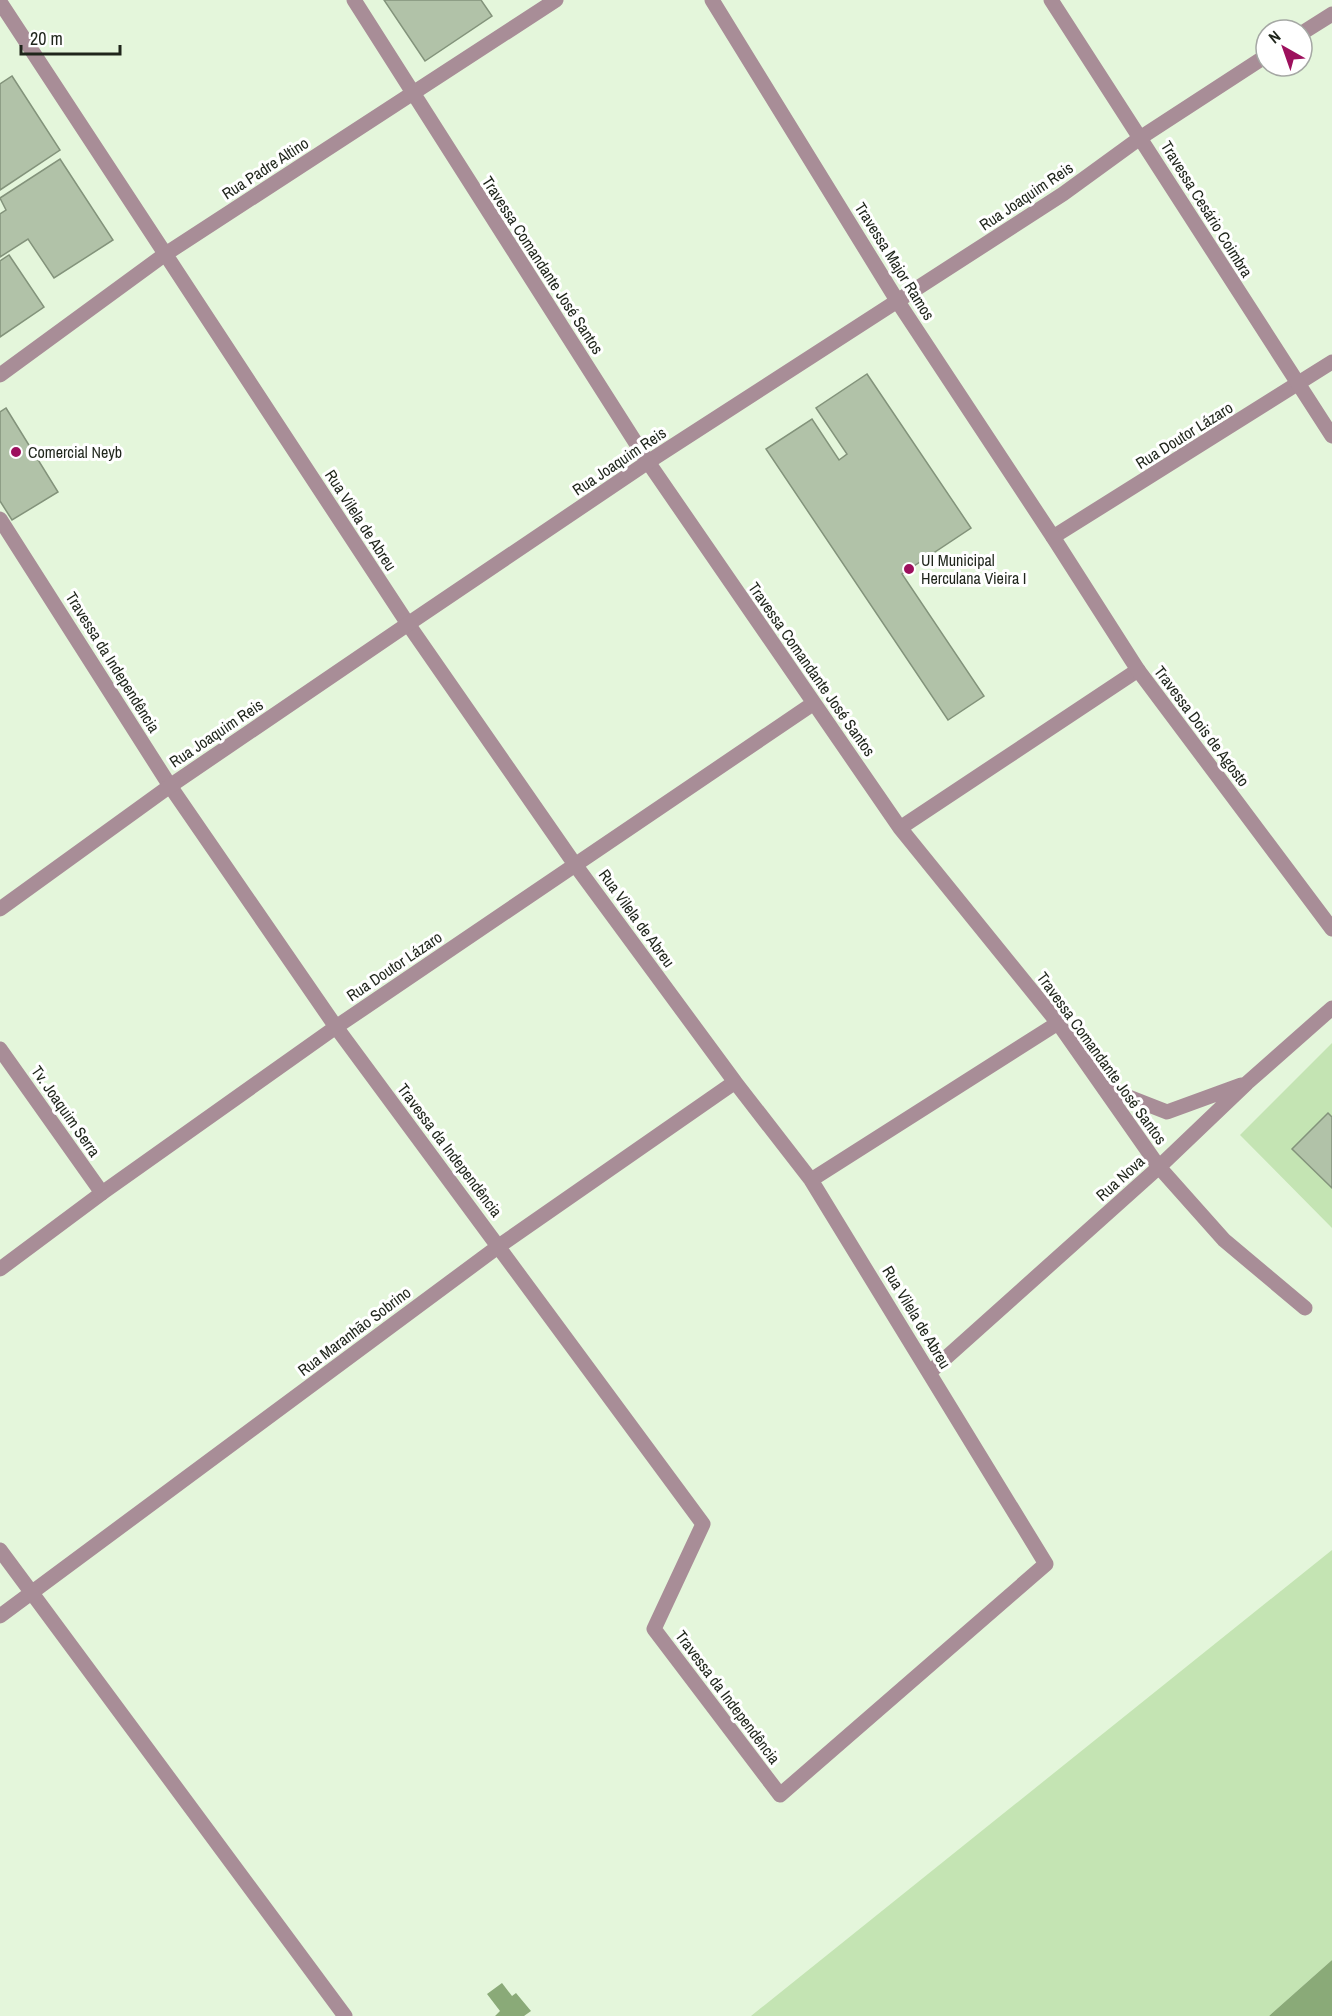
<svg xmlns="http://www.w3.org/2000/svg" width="1332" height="2016" viewBox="0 0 1332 2016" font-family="'Archivo Narrow',sans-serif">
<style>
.green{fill:#c4e4b3}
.water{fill:#8aaa78}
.building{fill:#b1c2a8;stroke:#83937b;stroke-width:1.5}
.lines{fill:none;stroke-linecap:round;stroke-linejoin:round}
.minor{stroke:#a88d97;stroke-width:15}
.tertiary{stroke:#a88d97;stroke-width:15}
.poi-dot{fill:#9d105d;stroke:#fff;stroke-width:2}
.labels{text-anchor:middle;stroke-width:6;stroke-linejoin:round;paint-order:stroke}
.street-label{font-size:16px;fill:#1f251b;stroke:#fff}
.poi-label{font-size:16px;fill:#1f251b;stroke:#fff;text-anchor:start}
</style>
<rect width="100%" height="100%" fill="#e4f6db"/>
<path class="green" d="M 1332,1043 L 1332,1228 L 1240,1135 Z
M 1332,1550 L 1332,1960 L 1269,2016 L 751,2016 Z"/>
<path class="water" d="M 1332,1960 L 1332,2016 L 1269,2016 Z
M 502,1983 L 512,1996 L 516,1993 L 531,2011 L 524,2016 L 495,2016 L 500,2011 L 487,1994 Z"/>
<path class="building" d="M 384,0 L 481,0 L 492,16 L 425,61 Z
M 12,76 L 60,150 L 0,190 L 0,84 Z
M 60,159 L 113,240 L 54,278 L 28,239 L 0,257 L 0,214 L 6,210 L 0,198 Z
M 9,255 L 44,307 L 0,337 L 0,261 Z
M 867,374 L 971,528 L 902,574 L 984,696 L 948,720 L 766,449 L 812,419 L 839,460 L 847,454 L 816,408 Z
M 6,408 L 58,492 L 12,520 L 0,501 L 0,412 Z
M 1328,1113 L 1332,1117 L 1332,1188 L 1292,1149 Z"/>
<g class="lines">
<path class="minor" d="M 354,0 L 648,462 L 900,828 L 1058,1023 L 1159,1167 L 1224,1240 L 1305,1308
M 0,2 L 408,624 L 576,866 L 735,1082 L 811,1180 L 1046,1564 L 780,1795 L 654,1629 L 703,1524 L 336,1027 L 170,786 L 0,519
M 0,375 L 164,255 L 556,0
M 1053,537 L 1332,362
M 900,828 L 1138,670
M 1103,1087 L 1167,1112 L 1241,1085
M 811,1180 L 1058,1023
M 0,1269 L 102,1193 L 336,1027 L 814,703
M 930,1372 L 1159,1167 L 1247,1083 L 1332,1008
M 0,1550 L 345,2016
M 0,1616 L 499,1246 L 735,1082"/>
<path class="tertiary" d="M 712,0 L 898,302 L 1053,537 L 1138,670 L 1332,929
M 1051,0 L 1332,436
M 1302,33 L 1332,14
M 0,909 L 170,786 L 408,624 L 648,462 L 1063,194 L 1140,138 L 1266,56
M 0,1049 L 102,1193"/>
</g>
<g class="poi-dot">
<circle cx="16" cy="452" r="6"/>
<circle cx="909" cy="569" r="6"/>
</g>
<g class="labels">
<g class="street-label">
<text transform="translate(265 168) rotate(-33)" y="6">Rua Padre Altino</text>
<text transform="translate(1026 196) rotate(-34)" y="6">Rua Joaquim Reis</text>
<text transform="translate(1207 209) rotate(58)" y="6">Travessa Cesário Coimbra</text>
<text transform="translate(895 261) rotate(58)" y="6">Travessa Major Ramos</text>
<text transform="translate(543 265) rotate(57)" y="6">Travessa Comandante José Santos</text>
<text transform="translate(1184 435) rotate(-32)" y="6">Rua Doutor Lázaro</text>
<text transform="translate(619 461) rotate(-34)" y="6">Rua Joaquim Reis</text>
<text transform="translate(361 520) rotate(57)" y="6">Rua Vilela de Abreu</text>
<text transform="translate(113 662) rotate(58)" y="6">Travessa da Independência</text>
<text transform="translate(812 669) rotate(55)" y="6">Travessa Comandante José Santos</text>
<text transform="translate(1202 726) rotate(53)" y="6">Travessa Dois de Agosto</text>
<text transform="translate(216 733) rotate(-34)" y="6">Rua Joaquim Reis</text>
<text transform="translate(637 918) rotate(54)" y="6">Rua Vilela de Abreu</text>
<text transform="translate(394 966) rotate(-34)" y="6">Rua Doutor Lázaro</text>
<text transform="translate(1102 1058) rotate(54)" y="6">Travessa Comandante José Santos</text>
<text transform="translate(66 1111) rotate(55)" y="6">Tv. Joaquim Serra</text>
<text transform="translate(450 1150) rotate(53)" y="6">Travessa da Independência</text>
<text transform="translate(1120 1178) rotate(-42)" y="6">Rua Nova</text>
<text transform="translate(917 1317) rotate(59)" y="6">Rua Vilela de Abreu</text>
<text transform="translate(354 1331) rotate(-37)" y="6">Rua Maranhão Sobrino</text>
<text transform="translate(728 1697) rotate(53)" y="6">Travessa da Independência</text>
</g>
<g class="poi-label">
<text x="28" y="458">Comercial Neyb</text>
<text x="921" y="566">UI Municipal<tspan x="921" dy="18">Herculana Vieira I</tspan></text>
</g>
</g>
<g transform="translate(1284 48) rotate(320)"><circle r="28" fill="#ffffff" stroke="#a5a8a4" stroke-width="1.5"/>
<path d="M0-4.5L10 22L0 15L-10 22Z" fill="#9d105d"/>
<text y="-9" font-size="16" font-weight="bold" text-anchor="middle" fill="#1f251b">N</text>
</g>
<path d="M21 45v9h99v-9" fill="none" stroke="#1f251b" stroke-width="3"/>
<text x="30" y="45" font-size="18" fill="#1f251b" stroke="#ffffff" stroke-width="4.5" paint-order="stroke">20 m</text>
</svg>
